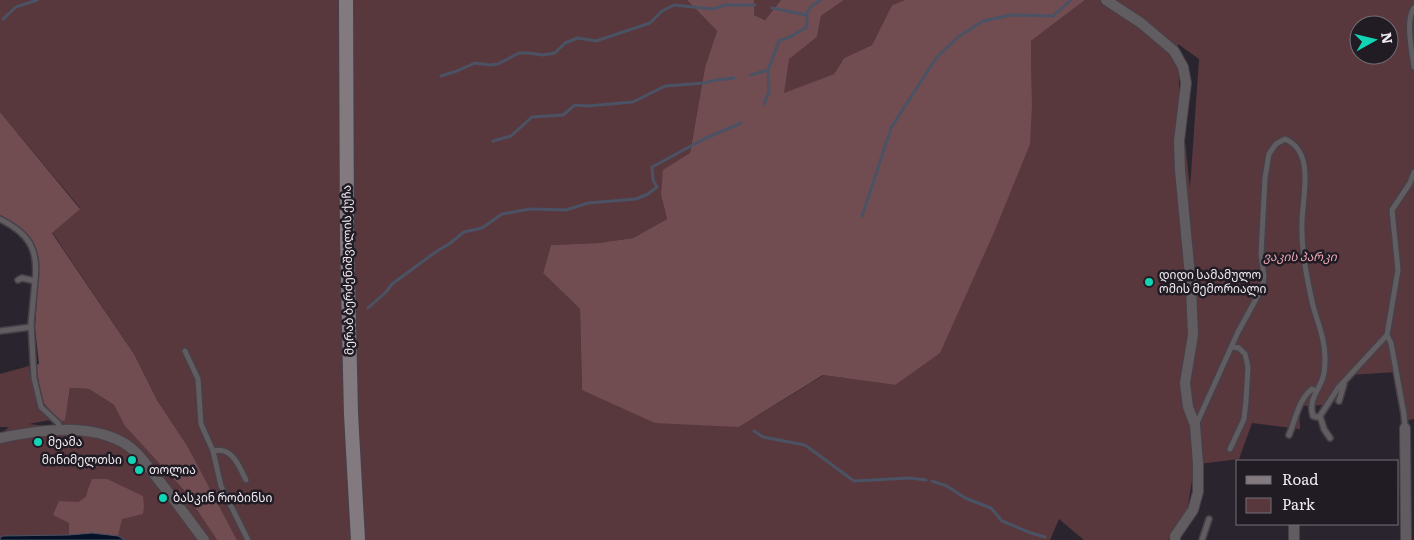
<svg xmlns="http://www.w3.org/2000/svg" width="1414" height="540" viewBox="0 0 1414 540" font-family="Literata,'Noto Sans Georgian',serif">
<style>
.green{fill:#59383d;fill-rule:evenodd}
.forest{fill:#714d52}
.water{fill:#041127;stroke:#4a5264}
.lines{fill:none;stroke-linecap:round;stroke-linejoin:round}
.stream{stroke:#4a5264;stroke-width:3}
.lane-casing{stroke:#464049;stroke-width:8}
.street-casing{stroke:#464049;stroke-width:12}
.secondary-casing{stroke:#464049;stroke-width:16}
.lane{stroke:#615c5f;stroke-width:5}
.street{stroke:#615c5f;stroke-width:10}
.secondary{stroke:#827a7f;stroke-width:14}
.poi-dot{fill:#11d5b4;stroke:#211b24;stroke-width:2}
.labels{text-anchor:middle;stroke-width:5;stroke-linejoin:round;paint-order:stroke}
.park-label{font-size:12px;font-style:italic;fill:#eca9b4;stroke:#211b24}
.street-label{font-size:12px;fill:#efebf1;stroke:#211b24}
.poi-label{font-size:12px;fill:#efebf1;stroke:#211b24;text-anchor:start}
</style>
<rect width="100%" height="100%" fill="#2a242e"/>
<path class="green" d="M 0,0 L 687,0 L 717,31 L 705,67 L 690,153 L 661,195 L 667,219 L 633,238 L 598,243 L 551,245 L 543,273 L 580,309 L 582,390 L 739,427 L 824,375 L 895,385 L 1032,105 L 1031,41 L 1085,0 L 1414,0 L 1414,419 L 1405,421 L 1396,372 L 1350,375 L 1327,405 L 1299,406 L 1300,429 L 1252,423 L 1239,459 L 1198,464 L 1194,468 L 1187,511 L 1168,540 L 1084,540 L 1059,519 L 1050,540 L 237,540 L 188,447 L 157,400 L 134,354 L 52,232 L 80,208 L 0,112 ZM 1359,25 L 1389,25 L 1389,55 L 1359,55 ZM 1178,44 L 1199,59 L 1190,188 L 1179,87 Z
M 754,0 L 781,0 L 765,20 L 754,15 Z
M 844,0 L 905,0 L 892,5 L 872,45 L 844,58 L 834,74 L 783,94 L 788,59 L 817,37 L 821,16 Z
M 29,366 L 37,405 L 50,420 L 29,424 L 54,427 C 66,416 68,404 70,388 L 89,389 L 114,405 L 126,426 L 183,489 L 217,540 L 0,540 L 0,435 L 9,427 L 0,427 L 0,374 Z"/>
<path class="forest" d="M 687,0 L 754,0 L 754,15 L 765,20 L 781,0 L 844,0 L 821,16 L 817,37 L 789,59 L 784,93 L 834,74 L 844,58 L 872,45 L 892,5 L 905,0 L 1085,0 L 1031,41 L 1032,105 L 1030,144 L 995,230 L 940,353 L 895,385 L 823,375 L 739,427 L 655,423 L 582,390 L 580,309 L 543,273 L 551,245 L 598,243 L 633,238 L 667,219 L 661,195 L 663,170 L 690,153 L 705,67 L 717,31 Z
M 0,112 L 80,209 L 52,233 L 134,354 L 157,400 L 188,447 L 237,540 L 217,540 L 183,489 L 125,426 L 114,405 L 89,389 L 70,388 L 65,420 L 59,422 L 42,401 L 36,365 L 39,364 L 35,328 L 39,263 L 29,236 L 11,221 L 0,216 Z
M 92,479 L 107,479 L 143,496 L 144,507 L 143,514 L 122,519 L 118,536 L 92,533 L 69,535 L 69,523 L 53,515 L 59,501 L 78,502 L 86,497 L 88,489 Z"/>
<path class="water" d="M 92,533 L 118,536 L 125,540 L 0,540 L 0,538 L 3,536 L 69,535 Z"/>
<g class="lines">
<path class="stream" d="M 772,8 L 806,15
M 3,19 L 16,7 L 37,0
M 751,75 L 768,70
M 441,76 L 457,71 L 475,63 L 490,65 L 498,64 L 519,53 L 528,53 L 543,55 L 555,53 L 565,43 L 578,38 L 596,41 L 650,23 L 662,11 L 674,5 L 713,9 L 725,5 L 755,5
M 764,104 L 769,92 L 768,70 L 779,41 L 790,37 L 807,27 C 806,11 806,9 821,0
M 493,141 L 511,136 L 532,117 L 563,115 L 575,105 L 588,106 L 633,102 L 665,86 L 704,83 L 716,80 L 734,78
M 862,216 L 891,128 L 936,58 L 958,37 L 983,21 L 1011,15 L 1053,16 L 1071,0
M 368,308 L 386,292 L 392,284 L 437,251 L 449,244 L 464,232 L 482,228 L 502,214 L 530,209 L 566,210 L 588,203 L 636,199 L 648,194 L 657,187 L 653,180 L 652,167 L 704,139 L 741,123
M 754,431 L 763,437 L 805,445 L 854,481 L 910,478 L 926,480
M 932,481 L 947,486 L 965,498 L 991,508 L 1002,521 L 1031,533 L 1045,537"/>
<defs>
<path id="lane" d="M 1414,8 C 1405,20 1412,52 1414,67
M 0,219 C 28,233 39,248 35,281
M 18,280 L 22,278 L 35,281 L 31,324 L 34,378 L 41,407 L 58,423 L 61,430
M 0,331 L 31,327
M 1387,335 L 1391,343 L 1404,414 L 1405,428
M 185,351 L 198,379 L 201,424 L 213,451 L 221,486 L 248,540
M 1339,401 L 1344,384
M 1196,425 L 1238,332 L 1262,288 L 1264,277 L 1261,254 L 1265,178 L 1269,154 L 1276,144 L 1285,139 C 1316,152 1302,197 1302,223 C 1301,250 1307,279 1313,306 C 1318,323 1325,340 1325,358 C 1325,364 1325,371 1323,377 C 1319,391 1308,399 1313,416 L 1316,417 L 1320,416
M 1289,435 C 1296,419 1298,400 1312,389 L 1315,391
M 1330,438 L 1324,429 L 1320,416 L 1338,388 L 1387,335 L 1398,270 L 1392,210 L 1410,183 L 1414,172
M 1230,449 L 1244,419 L 1246,401 L 1248,367 L 1245,354 L 1239,348 L 1233,347
M 213,451 C 232,446 239,466 246,480
M 1202,540 L 1209,519"/>
<path id="street" d="M 1106,0 L 1141,23 L 1174,51 L 1183,67 L 1186,83 L 1179,141 L 1180,170 L 1191,286 L 1193,335 L 1185,383 L 1188,407 L 1195,425 L 1198,464 L 1198,492 L 1193,510 L 1175,536 L 1175,540
M 1405,428 L 1406,540
M 0,438 C 39,430 91,422 127,445 C 138,452 145,463 153,473 C 171,495 187,517 204,540
M 1294,540 L 1294,524"/>
<path id="secondary" d="M 346,0 L 347,238 L 351,414 L 358,540"/>
</defs>
<use href="#lane" class="lane-casing"/>
<use href="#street" class="street-casing"/>
<use href="#secondary" class="secondary-casing"/>
<use href="#lane" class="lane"/>
<use href="#street" class="street"/>
<use href="#secondary" class="secondary"/>
</g>
<g class="poi-dot">
<circle cx="1149" cy="282" r="5"/>
<circle cx="38" cy="442" r="5"/>
<circle cx="132" cy="460" r="5"/>
<circle cx="139" cy="470" r="5"/>
<circle cx="163" cy="498" r="5"/>
</g>
<g class="labels">
<g class="park-label">
<text x="1300" y="261">ვაკის პარკი</text>
</g>
<g class="street-label">
<text transform="translate(348 270) rotate(-91)" y="4">მერაბ ბერძენიშვილის ქუჩა</text>
</g>
<g class="poi-label">
<text x="1159" y="279">დიდი სამამულო<tspan x="1159" dy="14">ომის მემორიალი</tspan></text>
<text x="48" y="446">მეამა</text>
<text x="122" y="464" text-anchor="end">მინიმელთსი</text>
<text x="149" y="474">თოლია</text>
<text x="173" y="502">ბასკინ რობინსი</text>
</g>
</g>
<rect x="1236" y="460" width="162" height="65" fill="#211b24" stroke="#736e76"/>
<rect x="1246" y="476" width="25" height="8" fill="#827a7f" stroke="#736e76"/>
<text x="1282" y="485" font-size="15" fill="#efebf1">Road</text>
<rect x="1246" y="498" width="25" height="15" fill="#59383d" stroke="#736e76"/>
<text x="1282" y="510" font-size="15" fill="#efebf1">Park</text>
<g transform="translate(1374 40) rotate(82)"><circle r="24" fill="#211b24" stroke="#736e76"/>
<path d="M0-4L9 19L0 12L-9 19Z" fill="#11d5b4"/>
<text y="-8" font-size="14" font-weight="bold" text-anchor="middle" fill="#efebf1">N</text>
</g>
</svg>
